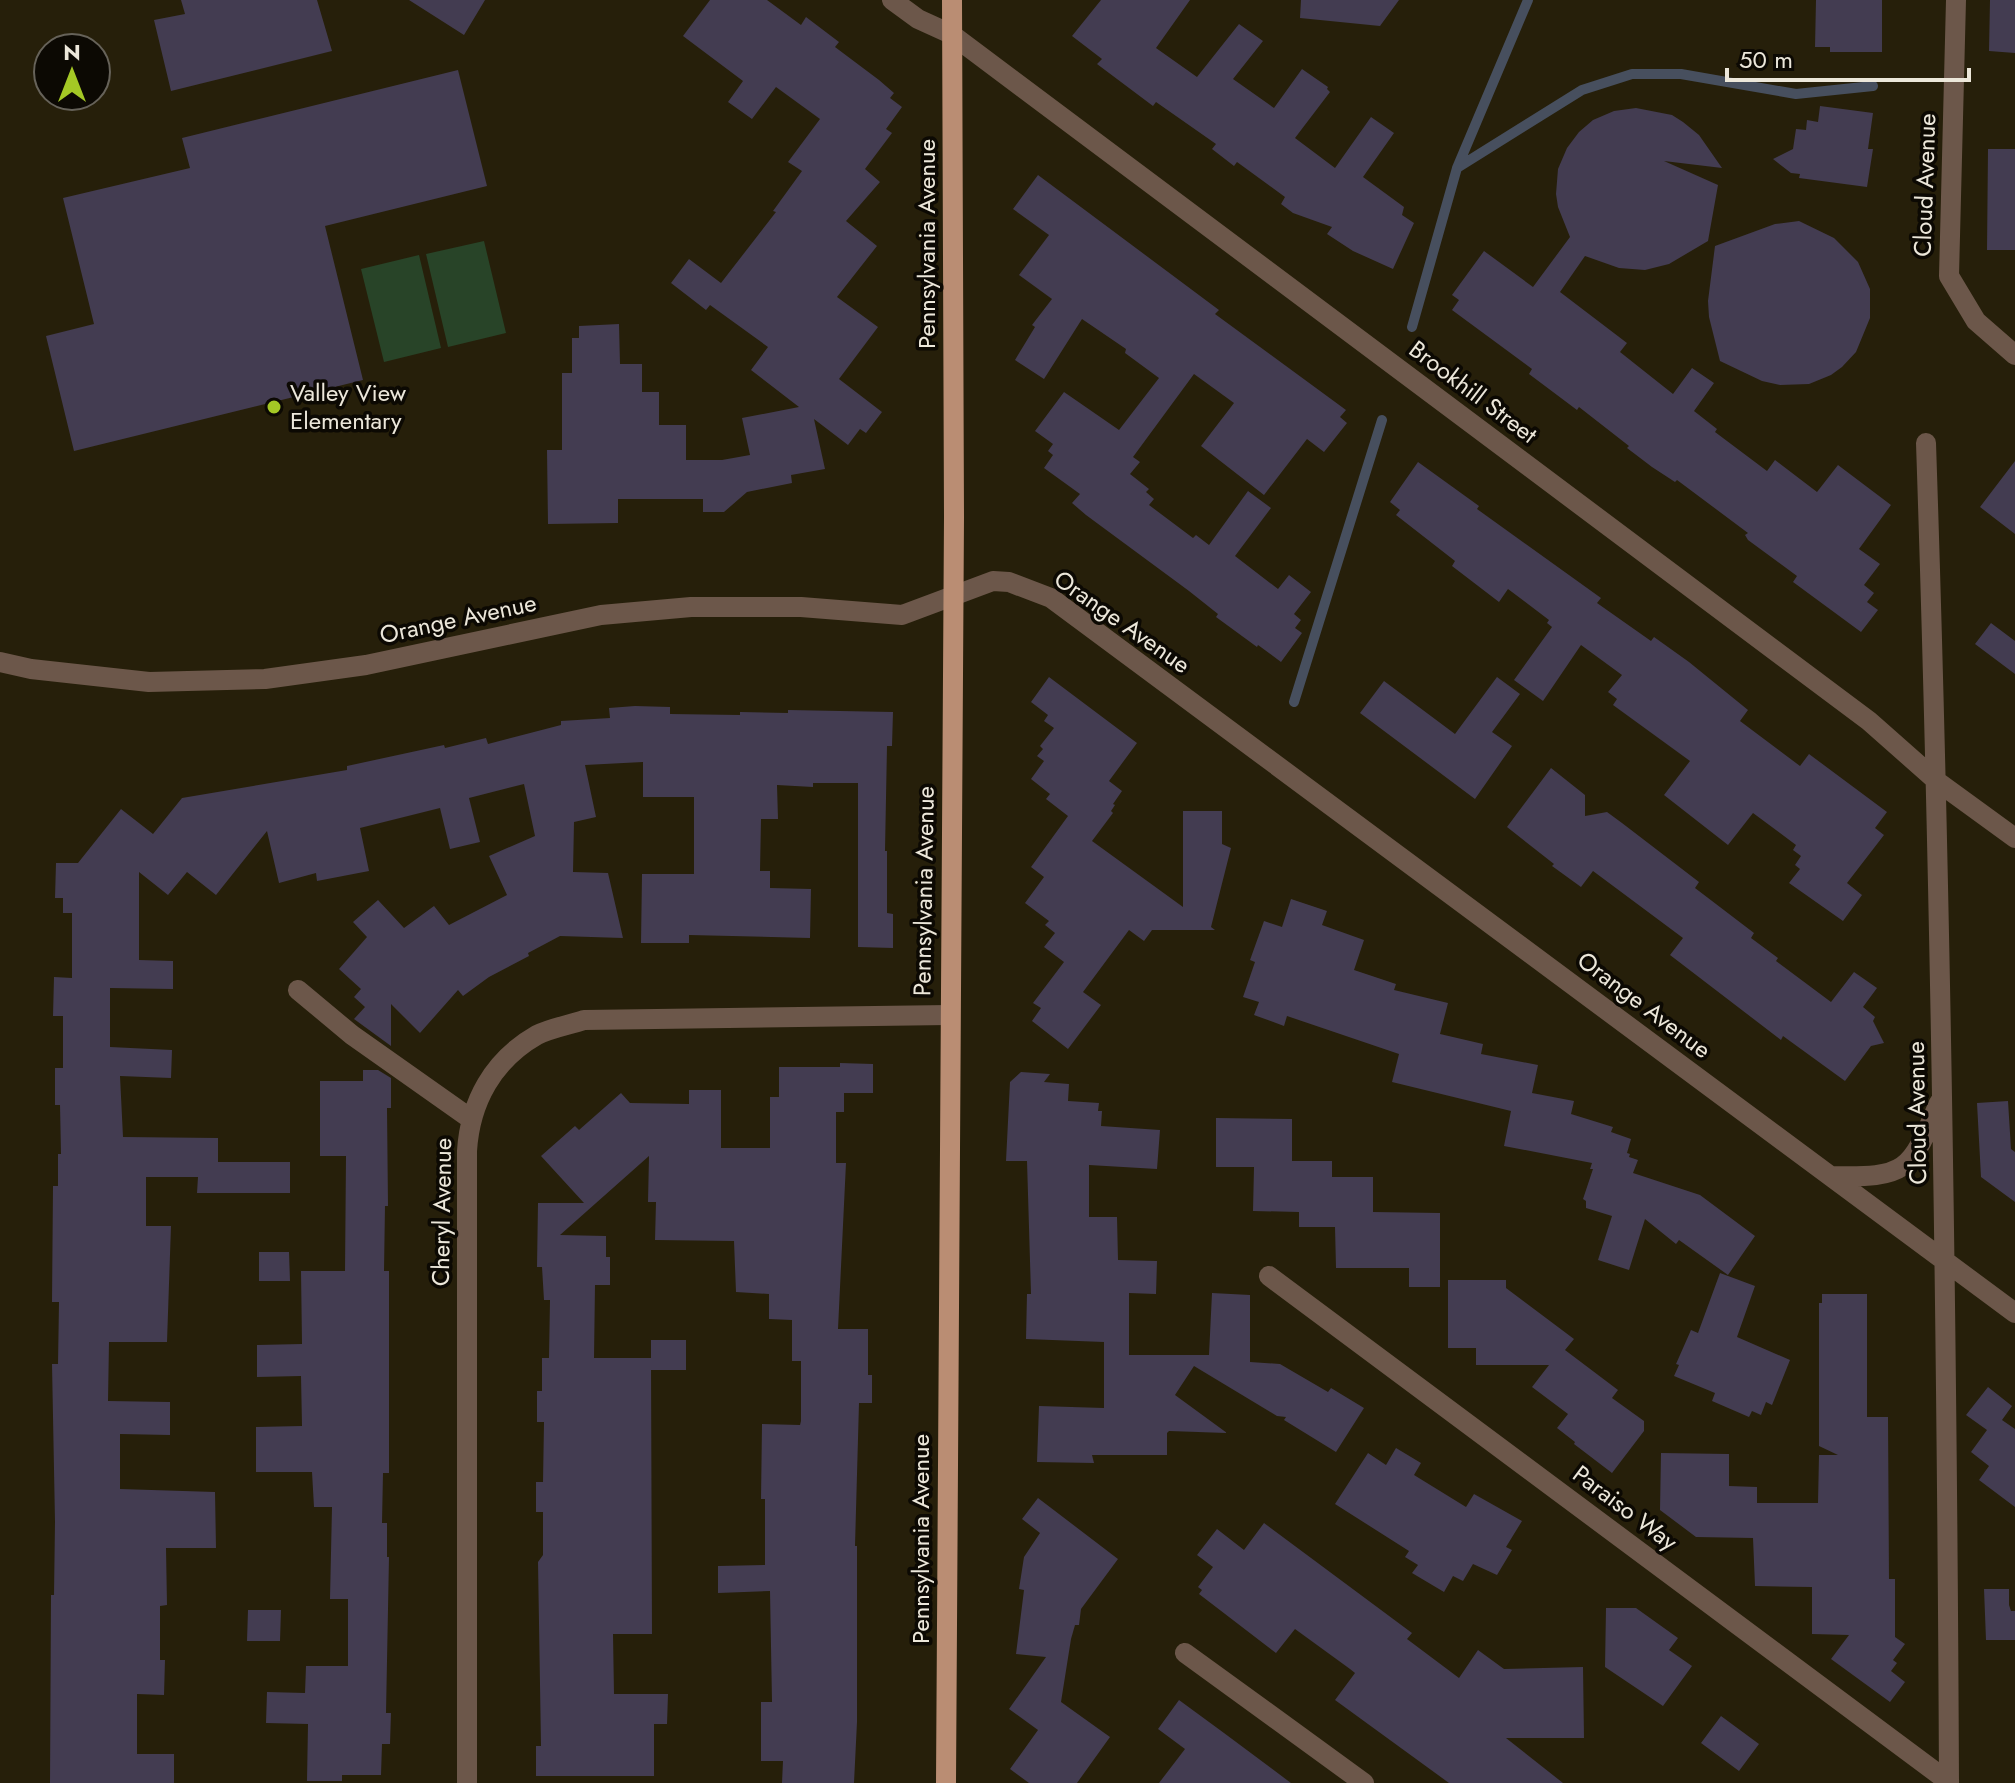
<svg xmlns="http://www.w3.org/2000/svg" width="2015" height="1783" viewBox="0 0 2015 1783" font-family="Jost,sans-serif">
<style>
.green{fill:#284428}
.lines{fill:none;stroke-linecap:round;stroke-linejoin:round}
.stream{stroke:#474f5e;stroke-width:10}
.building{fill:#433c51}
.minor{stroke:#6c574a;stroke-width:20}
.major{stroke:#ba8d73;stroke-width:20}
.poi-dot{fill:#a4c825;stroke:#0c0903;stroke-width:3}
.labels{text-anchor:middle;stroke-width:7;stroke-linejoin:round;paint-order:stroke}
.street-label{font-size:24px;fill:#ece7da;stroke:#0c0903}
.poi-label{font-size:24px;fill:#ece7da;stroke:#0c0903;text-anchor:start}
</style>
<rect width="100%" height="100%" fill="#261f0a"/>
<path class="green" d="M 484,241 L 506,333 L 448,347 L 426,254 Z
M 419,255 L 441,348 L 384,362 L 361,269 Z"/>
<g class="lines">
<path class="stream" d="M 1457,168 L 1582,90 L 1632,74 L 1681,74 L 1796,94 L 1873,86
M 1412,327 L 1457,168 L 1528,0
M 1294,702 L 1382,420"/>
</g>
<path class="building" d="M 181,0 L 317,0 L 332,51 L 171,91 L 154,20 L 185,14 Z
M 409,0 L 485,0 L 464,35 Z
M 710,0 L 767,0 L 801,25 L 806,17 L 839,42 L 835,47 L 879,80 L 894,93 L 890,98 L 902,107 L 886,129 L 892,133 L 865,169 L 880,182 L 846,221 L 877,246 L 837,297 L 878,327 L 839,379 L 882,412 L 866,433 L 860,429 L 848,445 L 814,419 L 825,469 L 791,475 L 792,483 L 747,492 L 724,512 L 703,512 L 703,499 L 618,499 L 618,523 L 548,524 L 547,450 L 562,450 L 562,373 L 572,373 L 572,338 L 579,338 L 579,326 L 619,324 L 620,364 L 642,364 L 642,392 L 659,392 L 659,425 L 686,425 L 686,460 L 722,460 L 750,455 L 742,418 L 799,407 L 751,370 L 768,347 L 710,305 L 706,310 L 671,283 L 689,259 L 721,283 L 776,212 L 773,211 L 802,171 L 788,162 L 820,119 L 776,87 L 752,119 L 728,102 L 743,81 L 683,36 Z
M 1101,0 L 1190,0 L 1156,48 L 1197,77 L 1239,24 L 1263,41 L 1233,79 L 1274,108 L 1302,69 L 1328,87 L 1327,89 L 1330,92 L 1295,138 L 1335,168 L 1371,117 L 1394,133 L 1363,177 L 1404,207 L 1402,215 L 1414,223 L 1393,269 L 1353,251 L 1327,234 L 1332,227 L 1293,213 L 1281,204 L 1285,197 L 1237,162 L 1234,166 L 1212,149 L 1216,144 L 1156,102 L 1153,106 L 1097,64 L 1102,59 L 1072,36 Z
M 1301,0 L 1399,0 L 1380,26 L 1300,18 Z
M 1816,0 L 1882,0 L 1882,52 L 1830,52 L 1830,47 L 1815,47 Z
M 1990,0 L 2015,0 L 2015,53 L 1989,51 Z
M 458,70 L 487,186 L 325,226 L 363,380 L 74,451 L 46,336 L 94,324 L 63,198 L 190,168 L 182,138 Z
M 1820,106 L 1873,113 L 1868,149 L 1873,149 L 1867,187 L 1799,178 L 1800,174 L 1791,173 L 1773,159 L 1793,149 L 1796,129 L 1806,130 L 1807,120 L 1818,122 Z
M 1636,108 L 1672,115 L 1683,122 L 1699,135 L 1722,168 L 1664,161 L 1718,185 L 1708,241 L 1669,264 L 1645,270 L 1619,268 L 1585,256 L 1560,292 L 1627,343 L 1620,352 L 1673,394 L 1692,368 L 1714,383 L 1694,411 L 1717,429 L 1715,432 L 1767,471 L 1775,460 L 1817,492 L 1838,465 L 1891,505 L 1859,549 L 1880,564 L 1864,585 L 1874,593 L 1867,602 L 1878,610 L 1861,632 L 1793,582 L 1797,576 L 1748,540 L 1745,535 L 1748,533 L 1677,480 L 1675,482 L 1652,467 L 1627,448 L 1629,446 L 1579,407 L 1577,410 L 1529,374 L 1532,369 L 1452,310 L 1459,300 L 1452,295 L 1484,251 L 1533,287 L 1570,237 L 1558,207 L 1556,194 L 1558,169 L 1567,148 L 1579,132 L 1593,120 L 1614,111 Z
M 1988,149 L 2015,149 L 2015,250 L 1987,250 Z
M 1038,175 L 1219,310 L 1215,314 L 1346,410 L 1340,417 L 1347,423 L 1324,452 L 1307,439 L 1264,495 L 1201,446 L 1234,403 L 1194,374 L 1133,457 L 1140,462 L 1130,474 L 1149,489 L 1146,492 L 1154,499 L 1149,505 L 1193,538 L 1196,535 L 1209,545 L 1248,491 L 1271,508 L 1235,556 L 1278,589 L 1289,575 L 1311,592 L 1294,614 L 1301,620 L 1295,628 L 1302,633 L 1281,662 L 1258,645 L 1257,647 L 1216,617 L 1218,614 L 1189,591 L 1086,515 L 1072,503 L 1080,494 L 1044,468 L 1053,455 L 1048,451 L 1053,444 L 1035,431 L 1064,392 L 1119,430 L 1159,378 L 1125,353 L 1126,349 L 1082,319 L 1044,379 L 1015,360 L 1035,327 L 1032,325 L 1052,299 L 1019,275 L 1049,235 L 1013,209 Z
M 1799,221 L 1834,238 L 1858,262 L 1870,289 L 1870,318 L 1856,352 L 1842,367 L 1831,375 L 1809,384 L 1780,385 L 1762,381 L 1720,361 L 1709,317 L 1708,301 L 1715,246 L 1775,224 Z
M 2015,461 L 2015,534 L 1980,507 Z
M 1418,462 L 1479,506 L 1477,509 L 1601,598 L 1597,603 L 1651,641 L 1654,637 L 1689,662 L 1748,710 L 1740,721 L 1800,766 L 1809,754 L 1887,812 L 1875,828 L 1884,835 L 1847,883 L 1862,895 L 1843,921 L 1789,883 L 1800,869 L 1795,865 L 1801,856 L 1793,850 L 1796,845 L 1753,813 L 1728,845 L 1664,795 L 1690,761 L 1613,705 L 1617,699 L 1608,692 L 1622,675 L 1581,645 L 1543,701 L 1514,680 L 1552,627 L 1547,623 L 1549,620 L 1508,589 L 1499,602 L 1452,566 L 1455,561 L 1396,515 L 1400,510 L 1390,502 Z
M 1991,623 L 2015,641 L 2015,674 L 1975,644 Z
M 1049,677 L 1137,743 L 1109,781 L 1122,791 L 1113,804 L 1115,805 L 1111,811 L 1113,813 L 1092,841 L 1183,907 L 1183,811 L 1222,811 L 1222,844 L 1231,848 L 1211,927 L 1215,930 L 1152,930 L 1144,941 L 1129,930 L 1083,992 L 1101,1005 L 1068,1049 L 1032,1021 L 1041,1008 L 1033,1003 L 1064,962 L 1044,947 L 1055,933 L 1045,925 L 1049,921 L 1025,903 L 1044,877 L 1031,867 L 1068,816 L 1046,799 L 1050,794 L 1031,779 L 1044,761 L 1037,756 L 1043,749 L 1040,746 L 1054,728 L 1044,721 L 1048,715 L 1031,702 Z
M 1497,677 L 1520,694 L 1492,732 L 1512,746 L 1475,799 L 1360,713 L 1384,681 L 1455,734 Z
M 635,706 L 670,707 L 670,714 L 740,715 L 740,712 L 788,713 L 788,710 L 893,712 L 892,746 L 887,746 L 885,851 L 887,851 L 887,913 L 893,914 L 893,948 L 858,947 L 858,783 L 813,783 L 813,787 L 777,785 L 778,819 L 761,819 L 760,871 L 770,871 L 770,888 L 811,889 L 810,938 L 689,935 L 689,943 L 641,943 L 642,874 L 694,874 L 694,797 L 643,797 L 643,762 L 585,765 L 596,817 L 574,822 L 573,872 L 608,873 L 623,938 L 560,936 L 528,953 L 529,956 L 489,977 L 463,996 L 458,990 L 420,1033 L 391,1004 L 391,1046 L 354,1019 L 365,1007 L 354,997 L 361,989 L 339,969 L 367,937 L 353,922 L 378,900 L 404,928 L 434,906 L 449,925 L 507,895 L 489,856 L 535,836 L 524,784 L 469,798 L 480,842 L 450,849 L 440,808 L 360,828 L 369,871 L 317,881 L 316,873 L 279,883 L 267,831 L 216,895 L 187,872 L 168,895 L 139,872 L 139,960 L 173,961 L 173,989 L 110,988 L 110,1047 L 172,1050 L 171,1078 L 120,1076 L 123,1137 L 218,1138 L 218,1162 L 290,1162 L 290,1193 L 197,1193 L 198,1177 L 146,1177 L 146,1226 L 171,1226 L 167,1342 L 109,1342 L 108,1401 L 170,1402 L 170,1435 L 120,1434 L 120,1489 L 215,1492 L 216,1548 L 166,1548 L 167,1605 L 160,1606 L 160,1660 L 165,1660 L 164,1695 L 137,1694 L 137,1754 L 174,1754 L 174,1783 L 50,1783 L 51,1595 L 54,1595 L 55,1522 L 52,1364 L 58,1364 L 59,1302 L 52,1302 L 53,1186 L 58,1186 L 58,1154 L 61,1154 L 60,1105 L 55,1105 L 55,1068 L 63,1068 L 63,1016 L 53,1016 L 54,977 L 72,978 L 72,913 L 63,913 L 63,898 L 55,898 L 56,863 L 78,863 L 121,809 L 153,834 L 182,798 L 347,770 L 347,766 L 444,745 L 445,748 L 486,738 L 488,744 L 561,725 L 561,721 L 610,718 L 609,708 Z
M 1551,768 L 1585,795 L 1585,816 L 1607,812 L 1622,823 L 1699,882 L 1695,888 L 1754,933 L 1751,938 L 1778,958 L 1776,961 L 1831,1002 L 1854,972 L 1877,988 L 1863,1007 L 1875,1017 L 1873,1021 L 1884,1043 L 1871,1046 L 1845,1081 L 1783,1036 L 1781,1040 L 1670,955 L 1683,938 L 1593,871 L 1581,887 L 1552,866 L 1554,864 L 1507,827 Z
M 1291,899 L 1327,911 L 1322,925 L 1364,940 L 1354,970 L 1396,984 L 1394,990 L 1448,1003 L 1440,1034 L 1483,1044 L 1481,1054 L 1538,1065 L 1532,1093 L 1574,1101 L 1571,1114 L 1613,1127 L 1611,1132 L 1631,1139 L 1627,1153 L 1630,1154 L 1629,1157 L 1638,1160 L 1633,1173 L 1700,1195 L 1755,1236 L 1728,1275 L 1679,1240 L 1676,1244 L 1645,1219 L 1629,1270 L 1598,1260 L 1612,1216 L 1586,1208 L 1586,1201 L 1583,1199 L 1593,1169 L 1590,1169 L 1592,1163 L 1504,1146 L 1511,1111 L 1392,1082 L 1399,1054 L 1287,1016 L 1284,1026 L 1254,1015 L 1259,1002 L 1243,997 L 1255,962 L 1250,960 L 1264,921 L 1282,927 Z
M 840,1063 L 873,1064 L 873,1093 L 844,1093 L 844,1112 L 836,1112 L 836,1163 L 846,1163 L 838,1329 L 868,1329 L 868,1375 L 872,1375 L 872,1403 L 859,1403 L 855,1546 L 857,1546 L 857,1722 L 854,1783 L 782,1783 L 783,1761 L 761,1761 L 761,1702 L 772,1702 L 770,1591 L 718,1593 L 718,1566 L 765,1565 L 765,1499 L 761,1499 L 762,1424 L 800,1425 L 801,1421 L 801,1361 L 792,1361 L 792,1320 L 769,1319 L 769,1294 L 736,1292 L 734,1241 L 655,1240 L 656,1202 L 648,1202 L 649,1156 L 560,1235 L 606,1236 L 606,1257 L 610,1257 L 610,1285 L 595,1285 L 594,1358 L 651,1358 L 652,1634 L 613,1634 L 614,1694 L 668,1694 L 667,1724 L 654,1724 L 654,1776 L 536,1776 L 536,1746 L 541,1746 L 538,1562 L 543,1555 L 543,1512 L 536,1512 L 536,1482 L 543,1482 L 544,1422 L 537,1422 L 537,1391 L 542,1391 L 542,1358 L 549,1358 L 550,1300 L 544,1300 L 542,1267 L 537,1267 L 538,1203 L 584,1203 L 541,1156 L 575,1126 L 579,1130 L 621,1093 L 630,1103 L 689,1104 L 689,1090 L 721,1090 L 721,1148 L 770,1148 L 770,1097 L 779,1097 L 779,1067 L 840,1067 Z
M 363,1070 L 378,1070 L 391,1078 L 391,1108 L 387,1108 L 388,1206 L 385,1206 L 384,1271 L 389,1271 L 389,1473 L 383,1473 L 382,1523 L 387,1523 L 387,1557 L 389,1557 L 386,1713 L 391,1713 L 390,1744 L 382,1744 L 381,1775 L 342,1775 L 342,1781 L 307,1781 L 308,1724 L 266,1723 L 267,1692 L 305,1693 L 306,1666 L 348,1666 L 348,1599 L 330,1599 L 332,1507 L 314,1507 L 312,1472 L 256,1472 L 256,1427 L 302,1426 L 301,1376 L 257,1377 L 257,1345 L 302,1344 L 301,1271 L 345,1271 L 346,1156 L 320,1156 L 320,1081 L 363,1081 Z
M 1021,1072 L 1050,1074 L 1044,1082 L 1069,1084 L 1068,1101 L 1099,1103 L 1098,1111 L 1102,1111 L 1101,1126 L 1160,1130 L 1157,1169 L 1089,1165 L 1089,1217 L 1117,1217 L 1118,1260 L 1157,1261 L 1156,1294 L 1129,1293 L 1129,1355 L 1209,1355 L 1212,1293 L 1250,1295 L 1250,1362 L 1280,1364 L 1328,1392 L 1331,1388 L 1364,1408 L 1336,1452 L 1284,1420 L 1286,1417 L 1277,1416 L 1194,1366 L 1175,1395 L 1227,1433 L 1169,1431 L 1167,1433 L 1167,1455 L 1092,1455 L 1094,1463 L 1037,1462 L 1039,1406 L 1104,1408 L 1104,1342 L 1026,1339 L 1027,1294 L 1031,1294 L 1027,1161 L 1006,1161 L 1010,1082 Z
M 2008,1101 L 2011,1149 L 2015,1152 L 2015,1202 L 1981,1177 L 1977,1103 Z
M 1216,1118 L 1292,1119 L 1292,1161 L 1332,1161 L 1332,1177 L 1373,1177 L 1373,1212 L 1440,1213 L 1440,1287 L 1409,1287 L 1409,1268 L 1336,1268 L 1335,1227 L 1299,1227 L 1299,1212 L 1253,1211 L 1254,1167 L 1216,1167 Z
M 259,1252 L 289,1252 L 290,1281 L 259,1281 Z
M 1720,1273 L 1755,1286 L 1737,1337 L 1790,1360 L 1772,1405 L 1766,1402 L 1761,1415 L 1752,1411 L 1749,1417 L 1712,1401 L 1715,1393 L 1674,1376 L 1679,1365 L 1676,1364 L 1691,1330 L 1698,1333 Z
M 1448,1280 L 1506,1280 L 1506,1288 L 1574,1339 L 1565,1350 L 1618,1390 L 1612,1398 L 1644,1421 L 1644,1431 L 1612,1473 L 1574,1444 L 1575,1442 L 1557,1428 L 1568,1414 L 1532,1387 L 1549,1365 L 1476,1365 L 1476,1348 L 1448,1348 Z
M 1822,1294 L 1867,1294 L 1867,1417 L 1888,1417 L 1889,1579 L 1895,1579 L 1895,1637 L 1905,1644 L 1893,1660 L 1897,1663 L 1891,1671 L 1905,1682 L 1890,1702 L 1831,1659 L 1849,1635 L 1812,1634 L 1812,1587 L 1755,1586 L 1753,1538 L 1696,1537 L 1660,1510 L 1661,1453 L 1729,1454 L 1729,1486 L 1757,1487 L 1757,1503 L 1818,1503 L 1819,1455 L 1838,1455 L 1819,1446 L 1819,1303 L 1822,1303 Z
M 651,1340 L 686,1340 L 686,1370 L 651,1370 Z
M 1988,1387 L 2012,1406 L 2002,1420 L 2015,1429 L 2015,1507 L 1979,1480 L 1989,1466 L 1971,1452 L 1987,1430 L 1966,1415 Z
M 1396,1448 L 1421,1463 L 1414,1475 L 1466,1507 L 1474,1494 L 1522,1521 L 1506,1547 L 1512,1550 L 1497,1575 L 1473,1564 L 1463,1581 L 1453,1576 L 1444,1592 L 1412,1573 L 1418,1565 L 1405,1557 L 1409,1551 L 1335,1504 L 1368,1453 L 1386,1465 Z
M 1038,1498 L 1118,1559 L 1081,1609 L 1079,1625 L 1075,1625 L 1071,1639 L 1061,1702 L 1110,1737 L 1077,1783 L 1029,1783 L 1010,1769 L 1038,1730 L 1009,1709 L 1046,1657 L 1016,1654 L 1024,1590 L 1019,1589 L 1024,1557 L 1040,1533 L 1022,1519 Z
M 1264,1523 L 1412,1633 L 1407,1639 L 1459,1678 L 1478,1650 L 1504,1669 L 1583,1667 L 1584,1738 L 1506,1738 L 1563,1783 L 1449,1783 L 1335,1700 L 1355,1673 L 1350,1669 L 1295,1629 L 1276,1653 L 1199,1594 L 1202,1590 L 1198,1587 L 1213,1567 L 1197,1555 L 1217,1529 L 1244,1550 Z
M 1984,1589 L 2009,1589 L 2009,1605 L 2011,1611 L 2015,1611 L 2015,1640 L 1986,1640 Z
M 1606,1608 L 1636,1608 L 1678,1638 L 1669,1650 L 1692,1666 L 1663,1706 L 1605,1667 Z
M 248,1610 L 281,1610 L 280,1641 L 247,1641 Z
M 1179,1700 L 1224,1733 L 1291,1783 L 1159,1783 L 1185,1749 L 1158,1729 Z
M 1721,1716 L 1759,1744 L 1739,1771 L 1701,1743 Z"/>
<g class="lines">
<path class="minor" d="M 892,0 L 918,19 L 951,34 L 1869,721 L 1938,782 L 2015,838
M 1956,0 L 1949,276 L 1976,321 L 2015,355
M 1926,443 C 1941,890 1947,1336 1949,1783
M 0,662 L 31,669 L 149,682 L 265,679 L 366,665 L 601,615 L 691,607 L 801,607 L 902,615 L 993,581 L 1009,582 L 1051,598 L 2015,1313
M 298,990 L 352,1035 L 471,1119
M 1831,1176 C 1908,1178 1910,1171 1939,1103
M 1269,1276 L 1949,1782
M 1185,1653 L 1364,1783
M 467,1783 L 467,1151 C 470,1102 493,1060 537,1035 C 551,1028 569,1025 584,1020 L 949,1015"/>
<path class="major" d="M 946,1783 L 954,517 L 952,0"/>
</g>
<circle class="poi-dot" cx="274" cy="407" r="8"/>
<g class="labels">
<g class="street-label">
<text transform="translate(1925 185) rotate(-88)" y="8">Cloud Avenue</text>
<text transform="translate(927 244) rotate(-90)" y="8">Pennsylvania Avenue</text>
<text transform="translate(1473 392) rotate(37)" y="8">Brookhill Street</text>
<text transform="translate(458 619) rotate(-12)" y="8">Orange Avenue</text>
<text transform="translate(1122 622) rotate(35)" y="8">Orange Avenue</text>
<text transform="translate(924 891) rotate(-89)" y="8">Pennsylvania Avenue</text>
<text transform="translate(1644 1005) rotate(37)" y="8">Orange Avenue</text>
<text transform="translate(1917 1113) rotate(-91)" y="8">Cloud Avenue</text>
<text transform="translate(442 1212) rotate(-89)" y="8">Cheryl Avenue</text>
<text transform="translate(1625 1508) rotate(37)" y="8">Paraiso Way</text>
<text transform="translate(921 1539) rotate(-90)" y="8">Pennsylvania Avenue</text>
</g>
<g class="poi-label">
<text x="290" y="401">Valley View<tspan x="290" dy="28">Elementary</tspan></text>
</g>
</g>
<g transform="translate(72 72)"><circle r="38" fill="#0c0903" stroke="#666259" stroke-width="2"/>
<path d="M0-6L14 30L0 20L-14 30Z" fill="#a4c825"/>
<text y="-12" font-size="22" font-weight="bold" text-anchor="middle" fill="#ece7da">N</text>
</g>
<path d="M1727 68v12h242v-12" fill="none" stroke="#ece7da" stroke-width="4"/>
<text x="1739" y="68" font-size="24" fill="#ece7da" stroke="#0c0903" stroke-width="6" paint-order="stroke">50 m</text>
</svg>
